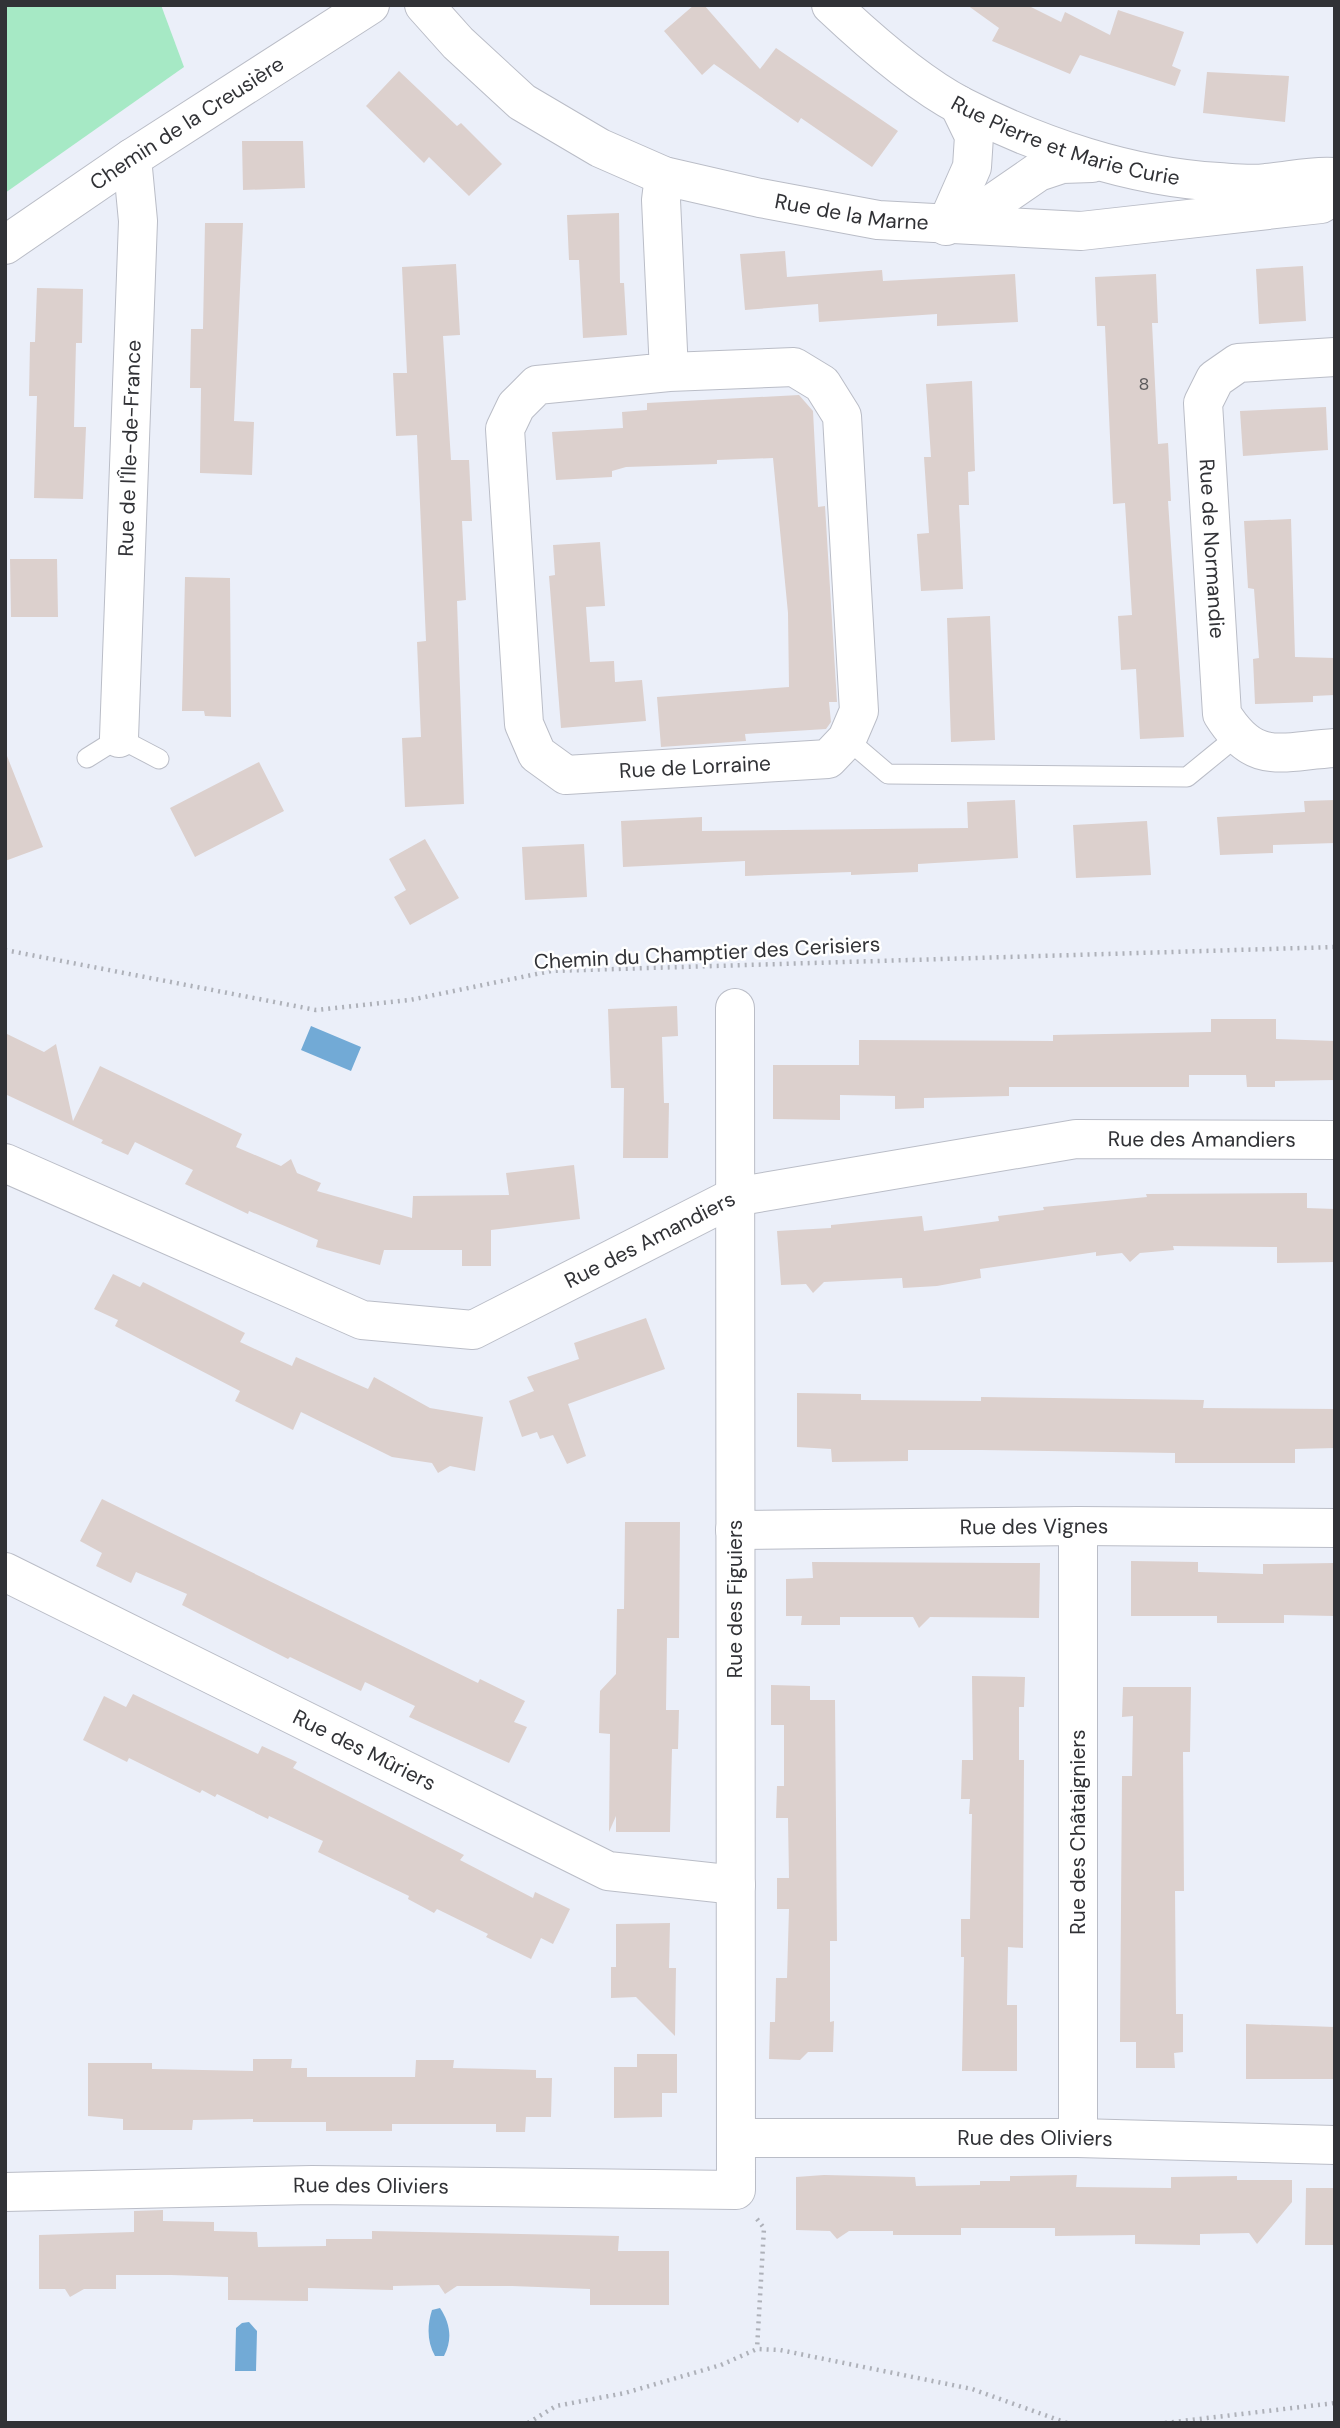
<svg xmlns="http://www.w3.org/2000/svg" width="1340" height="2428" viewBox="0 0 1340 2428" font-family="'DM Sans',sans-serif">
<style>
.green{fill:#a6e9c5}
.water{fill:#72aad6}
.building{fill:#dcd0cd}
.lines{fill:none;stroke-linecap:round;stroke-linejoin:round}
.service-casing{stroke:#babdc7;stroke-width:21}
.minor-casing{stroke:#babdc7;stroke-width:40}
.path{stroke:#aeb1b9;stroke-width:4.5;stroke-dasharray:2 5;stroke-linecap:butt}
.service{stroke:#fff;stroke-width:19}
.minor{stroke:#fff;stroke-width:38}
.labels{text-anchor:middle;stroke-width:5;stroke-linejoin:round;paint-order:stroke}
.number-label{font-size:18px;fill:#5c5a5c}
.street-label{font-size:21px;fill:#313236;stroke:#fff}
</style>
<rect width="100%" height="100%" fill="#ebeff9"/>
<path class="green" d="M 5,5 L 161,5 L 184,67 L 5,193 Z"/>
<path class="water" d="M 311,1026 L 361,1047 L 351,1071 L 301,1050 Z
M 440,2308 C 450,2323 453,2339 444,2356 L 435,2356 C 427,2342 427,2326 432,2310 Z
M 249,2322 L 257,2331 L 256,2371 L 235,2371 L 236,2328 L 242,2323 Z"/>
<path class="building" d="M 694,5 L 704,5 L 760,69 L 776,48 L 898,131 L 872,167 L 801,118 L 798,123 L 714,64 L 702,75 L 664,31 Z
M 967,5 L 1027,5 L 1061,22 L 1065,12 L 1110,35 L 1118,10 L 1184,32 L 1172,66 L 1181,70 L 1175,86 L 1080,55 L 1070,74 L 992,41 L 999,28 Z
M 399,71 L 457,126 L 461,123 L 502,164 L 469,196 L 429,157 L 424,163 L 366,106 Z
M 1207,72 L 1289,76 L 1285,122 L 1203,113 Z
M 242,141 L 303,141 L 305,188 L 243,190 Z
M 619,213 L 620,283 L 624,283 L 627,335 L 583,338 L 579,260 L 569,260 L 567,215 Z
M 205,223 L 243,223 L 234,421 L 254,422 L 252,475 L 200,473 L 201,388 L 190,388 L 191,329 L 203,329 Z
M 785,251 L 787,277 L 882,270 L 883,281 L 1015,274 L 1018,322 L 937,326 L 937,314 L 819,322 L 818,304 L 745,310 L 740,254 Z
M 456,264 L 460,335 L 443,336 L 451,460 L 469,460 L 472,521 L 462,521 L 466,600 L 457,601 L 464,804 L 405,807 L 402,738 L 421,737 L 417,642 L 426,641 L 417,435 L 396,436 L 393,373 L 407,373 L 402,267 Z
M 1303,266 L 1306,321 L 1259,324 L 1256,269 Z
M 1156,274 L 1158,323 L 1152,323 L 1158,444 L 1168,443 L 1171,501 L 1168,501 L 1184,737 L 1140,739 L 1136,669 L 1121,670 L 1118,616 L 1132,615 L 1125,503 L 1113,504 L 1105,326 L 1097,326 L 1095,277 Z
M 37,288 L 83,289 L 82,343 L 76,343 L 74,427 L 86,427 L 83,499 L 34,498 L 37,396 L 29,396 L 30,342 L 35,342 Z
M 972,381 L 975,471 L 968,472 L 969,505 L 959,505 L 963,589 L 921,591 L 917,534 L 929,533 L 924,457 L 931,457 L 926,384 Z
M 799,395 L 813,411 L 818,507 L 825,506 L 837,702 L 829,702 L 831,722 L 826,729 L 745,734 L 746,741 L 661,747 L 657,697 L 789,687 L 788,613 L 773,458 L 717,460 L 717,464 L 626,467 L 612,471 L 612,477 L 556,480 L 552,432 L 623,428 L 622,412 L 647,410 L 647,403 Z
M 1326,407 L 1328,450 L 1243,456 L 1240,411 Z
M 1291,519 L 1295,657 L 1335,658 L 1335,695 L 1313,696 L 1313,702 L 1255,704 L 1253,659 L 1259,658 L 1254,589 L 1248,588 L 1244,521 Z
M 600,542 L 605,606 L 586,607 L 590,662 L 614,661 L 615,682 L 642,680 L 646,721 L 561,728 L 549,576 L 555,575 L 553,545 Z
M 10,559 L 57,559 L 58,617 L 11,617 Z
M 185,577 L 230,578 L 231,717 L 205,716 L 204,711 L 182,711 Z
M 990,616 L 995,740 L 951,742 L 947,618 Z
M 7,756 L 43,847 L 5,861 L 5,757 Z
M 259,762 L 284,811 L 195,857 L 170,808 Z
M 1015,800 L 1018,858 L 918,864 L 918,872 L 851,875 L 851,872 L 745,876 L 745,861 L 623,867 L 621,821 L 702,817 L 702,831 L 968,828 L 967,802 Z
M 1335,800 L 1335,843 L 1273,845 L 1273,853 L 1220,855 L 1217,817 L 1305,812 L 1304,801 Z
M 1147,821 L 1151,875 L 1076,878 L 1073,825 Z
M 425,839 L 459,898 L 410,925 L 394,897 L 406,890 L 389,859 Z
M 584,844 L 587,897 L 525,900 L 522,847 Z
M 677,1006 L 678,1036 L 662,1037 L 664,1103 L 669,1103 L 668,1158 L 623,1158 L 624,1088 L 611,1088 L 608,1009 Z
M 1211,1019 L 1276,1019 L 1276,1039 L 1335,1041 L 1335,1080 L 1275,1081 L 1275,1087 L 1247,1087 L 1246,1075 L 1189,1075 L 1189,1087 L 1009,1087 L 1009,1096 L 924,1098 L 924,1108 L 895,1109 L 895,1096 L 840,1095 L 840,1120 L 773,1119 L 773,1065 L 859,1065 L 859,1040 L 1053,1041 L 1053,1035 L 1211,1032 Z
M 5,1033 L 44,1052 L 56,1044 L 73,1121 L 100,1066 L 242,1134 L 236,1147 L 281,1166 L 291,1159 L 297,1173 L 321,1183 L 317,1191 L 412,1218 L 413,1196 L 509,1195 L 506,1173 L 574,1165 L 580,1219 L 491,1230 L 491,1266 L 462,1266 L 462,1250 L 384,1250 L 380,1265 L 316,1247 L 318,1240 L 249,1211 L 248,1214 L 185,1184 L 193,1170 L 135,1142 L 128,1155 L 101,1143 L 103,1140 L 5,1094 Z
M 1307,1193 L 1307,1208 L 1335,1209 L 1335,1262 L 1277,1263 L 1277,1247 L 1173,1246 L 1174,1250 L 1140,1253 L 1130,1262 L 1122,1253 L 1096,1256 L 1096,1252 L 980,1269 L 981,1278 L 937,1286 L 903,1288 L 902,1278 L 824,1282 L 813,1293 L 806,1284 L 781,1285 L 777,1231 L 831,1228 L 831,1225 L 922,1216 L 924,1231 L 999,1221 L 998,1216 L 1044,1210 L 1043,1207 L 1147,1197 L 1146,1194 Z
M 113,1274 L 140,1287 L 143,1282 L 245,1333 L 240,1342 L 292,1366 L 296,1357 L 368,1389 L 374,1377 L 430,1408 L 483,1417 L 475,1471 L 450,1466 L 438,1473 L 432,1463 L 392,1457 L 301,1412 L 293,1430 L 235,1401 L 240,1391 L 115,1326 L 118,1320 L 94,1309 Z
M 646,1318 L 665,1369 L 568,1404 L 586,1456 L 567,1464 L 553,1435 L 540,1439 L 537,1432 L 522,1437 L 509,1401 L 534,1391 L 527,1377 L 579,1359 L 574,1343 Z
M 797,1393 L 861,1394 L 861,1400 L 981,1401 L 981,1397 L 1204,1400 L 1203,1408 L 1335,1409 L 1335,1448 L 1295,1449 L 1295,1463 L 1175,1463 L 1175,1453 L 981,1450 L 908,1450 L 908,1461 L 832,1462 L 831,1449 L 797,1447 Z
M 102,1499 L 478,1683 L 480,1679 L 525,1701 L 514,1722 L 527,1727 L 509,1763 L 409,1717 L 415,1706 L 365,1682 L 361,1691 L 290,1657 L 288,1659 L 182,1605 L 187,1594 L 136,1572 L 131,1583 L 96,1566 L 102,1553 L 80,1541 Z
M 625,1522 L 680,1522 L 679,1638 L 667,1638 L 666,1710 L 679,1710 L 678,1749 L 672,1749 L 670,1832 L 616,1832 L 616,1816 L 609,1832 L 610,1734 L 599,1733 L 600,1691 L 616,1674 L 617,1609 L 624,1609 Z
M 1131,1561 L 1198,1562 L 1198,1572 L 1263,1574 L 1263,1564 L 1335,1563 L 1335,1616 L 1284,1615 L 1284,1623 L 1217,1623 L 1217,1616 L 1131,1616 Z
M 812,1562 L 1040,1563 L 1039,1618 L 930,1617 L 919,1628 L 913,1617 L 840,1617 L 840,1625 L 801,1625 L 802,1616 L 786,1616 L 786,1579 L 813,1578 Z
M 972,1676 L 1025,1677 L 1024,1707 L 1019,1707 L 1019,1760 L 1024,1760 L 1023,1948 L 1008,1947 L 1007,2005 L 1017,2005 L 1017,2071 L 962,2071 L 964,1957 L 961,1957 L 961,1919 L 970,1919 L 972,1814 L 969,1814 L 970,1799 L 961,1799 L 962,1760 L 973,1760 Z
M 771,1685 L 810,1686 L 810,1700 L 835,1700 L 837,1941 L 830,1941 L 830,2022 L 834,2021 L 833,2052 L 808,2052 L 800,2060 L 769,2059 L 770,2022 L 775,2022 L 776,1978 L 787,1978 L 789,1909 L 777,1909 L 777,1878 L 789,1878 L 788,1818 L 776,1818 L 777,1786 L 784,1786 L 784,1725 L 771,1725 Z
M 1123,1687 L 1191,1687 L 1190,1752 L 1183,1752 L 1184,1891 L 1175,1891 L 1176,2014 L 1183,2014 L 1183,2052 L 1174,2053 L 1175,2068 L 1136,2068 L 1136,2042 L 1120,2042 L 1122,1776 L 1132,1776 L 1133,1716 L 1122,1717 Z
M 133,1694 L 258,1754 L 262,1746 L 297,1762 L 293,1768 L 464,1855 L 460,1860 L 533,1898 L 535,1892 L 570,1909 L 553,1944 L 541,1938 L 531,1959 L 486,1937 L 488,1934 L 437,1909 L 434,1913 L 408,1899 L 409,1896 L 318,1852 L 323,1841 L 269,1816 L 268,1819 L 217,1794 L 215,1797 L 202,1790 L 200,1793 L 129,1758 L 127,1762 L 83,1740 L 104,1696 L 126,1707 Z
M 670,1923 L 669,1968 L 676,1968 L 675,2036 L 636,1997 L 611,1998 L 611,1967 L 616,1967 L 616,1924 Z
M 1246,2024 L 1335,2027 L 1335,2079 L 1246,2079 Z
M 637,2054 L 677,2054 L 677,2093 L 662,2093 L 662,2117 L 614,2118 L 614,2067 L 637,2067 Z
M 253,2059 L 292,2059 L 291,2068 L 307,2068 L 307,2077 L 415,2077 L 416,2060 L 454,2060 L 453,2068 L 536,2070 L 536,2078 L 552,2078 L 551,2117 L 526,2117 L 525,2132 L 496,2132 L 496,2124 L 392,2124 L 392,2131 L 326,2131 L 326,2122 L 253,2122 L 253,2119 L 193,2120 L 192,2130 L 123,2130 L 123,2119 L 88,2116 L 88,2063 L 152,2063 L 152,2069 L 253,2071 Z
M 824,2175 L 915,2177 L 916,2186 L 980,2185 L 980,2181 L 1010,2181 L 1010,2176 L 1077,2175 L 1076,2187 L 1171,2188 L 1171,2177 L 1237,2176 L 1237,2180 L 1292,2180 L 1292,2202 L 1257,2244 L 1249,2233 L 1200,2234 L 1200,2245 L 1135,2244 L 1135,2235 L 1055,2236 L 1055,2228 L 961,2228 L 961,2235 L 893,2235 L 893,2231 L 849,2231 L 837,2239 L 830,2231 L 796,2230 L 796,2177 Z
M 1306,2188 L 1335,2188 L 1335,2245 L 1305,2245 Z
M 163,2210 L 163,2221 L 214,2222 L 214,2231 L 257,2232 L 258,2247 L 326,2246 L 326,2239 L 372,2239 L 372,2231 L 619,2236 L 618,2251 L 669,2251 L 669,2305 L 590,2305 L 590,2289 L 512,2286 L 457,2286 L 445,2294 L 439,2285 L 393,2286 L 393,2290 L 308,2288 L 308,2301 L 228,2300 L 228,2277 L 171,2275 L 116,2275 L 116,2289 L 84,2289 L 70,2297 L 65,2289 L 39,2289 L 39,2235 L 134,2232 L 134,2211 Z"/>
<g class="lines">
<defs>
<path id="service" d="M 847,739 L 888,774 L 1187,777 L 1236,737
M 87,758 L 119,738 L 159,759"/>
<g id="minor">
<path id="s1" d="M 424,5 L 458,43 L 522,102 L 600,148 L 664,176 L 760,198 L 878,220 L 1081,231 L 1321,204 L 1335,194"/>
<path id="s2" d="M 831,5 C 867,39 917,83 961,106 C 1039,146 1130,177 1219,182 C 1234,183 1251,185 1266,183 C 1290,181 1311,175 1335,177"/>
<path d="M 664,176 L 661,200 L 669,372 L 794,367 L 822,384 L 842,416 L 859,711 L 847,739 L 828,759 L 566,775 L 537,754 L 524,724 L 505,429 L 516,406 L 537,385 L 669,372"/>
<path d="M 951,224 L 983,210 L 1038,172 L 1062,164 L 1092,163"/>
<path d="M 946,226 L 972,167 L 974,136 L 959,105"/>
<path id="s3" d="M 5,245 L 132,158 L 370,5"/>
<path id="s4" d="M 1335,357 L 1238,363 L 1215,379 L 1203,403 L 1222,714 C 1255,767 1280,751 1335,748"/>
<path id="s5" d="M 119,738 L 138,221 L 132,158"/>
<path id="s6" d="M 5,1163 L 362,1320 L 473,1330 L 734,1197 L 1076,1139 L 1335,1140"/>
<path d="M 1078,1526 L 1078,2138"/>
<path id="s7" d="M 735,1530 L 1078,1526 L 1335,1528"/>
<path id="s8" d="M 5,1572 L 608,1871 L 736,1885"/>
<path id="s9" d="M 736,2138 L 1078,2138 L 1335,2145"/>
<path id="s10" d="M 5,2192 L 312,2185 L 736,2190 L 735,1008"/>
</g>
</defs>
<use href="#service" class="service-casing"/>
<use href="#minor" class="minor-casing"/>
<path class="path" d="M 5,950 L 316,1010 L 410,1000 L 551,971 L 1335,947
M 757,2219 L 764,2228 L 757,2349
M 528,2423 L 556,2406 L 625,2393 L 721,2365 L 757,2349 L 780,2350 L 972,2389 L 1067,2423
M 1165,2423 L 1335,2403"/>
<use href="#service" class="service"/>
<use href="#minor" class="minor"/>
</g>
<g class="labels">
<g class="number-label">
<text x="1144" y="390">8</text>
</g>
<g class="street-label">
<text dy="7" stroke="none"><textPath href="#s3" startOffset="219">Chemin de la Creusière</textPath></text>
<text dy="7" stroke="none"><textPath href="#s2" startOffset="276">Rue Pierre et Marie Curie</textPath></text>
<text dy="7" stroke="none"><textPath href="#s1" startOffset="490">Rue de la Marne</textPath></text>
<text dy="7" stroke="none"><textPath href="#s5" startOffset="290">Rue de l'Île-de-France</textPath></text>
<text dy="7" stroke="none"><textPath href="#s4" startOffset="298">Rue de Normandie</textPath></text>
<text transform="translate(695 767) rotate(-3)" y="7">Rue de Lorraine</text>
<text transform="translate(707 953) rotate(-3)" y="7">Chemin du Champtier des Cerisiers</text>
<text dy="7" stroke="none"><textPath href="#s6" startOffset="1267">Rue des Amandiers</textPath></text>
<text dy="7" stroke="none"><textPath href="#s6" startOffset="700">Rue des Amandiers</textPath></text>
<text dy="7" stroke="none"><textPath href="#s7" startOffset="299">Rue des Vignes</textPath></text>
<text transform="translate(735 1599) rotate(-90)" y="7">Rue des Figuiers</text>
<text dy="7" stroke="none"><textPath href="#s8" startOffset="401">Rue des Mûriers</textPath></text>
<text transform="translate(1078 1832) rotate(-90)" y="7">Rue des Châtaigniers</text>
<text dy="7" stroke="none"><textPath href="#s9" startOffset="299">Rue des Oliviers</textPath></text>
<text dy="7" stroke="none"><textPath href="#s10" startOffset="366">Rue des Oliviers</textPath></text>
</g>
</g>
<rect width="1340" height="2428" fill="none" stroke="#313236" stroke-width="14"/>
</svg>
